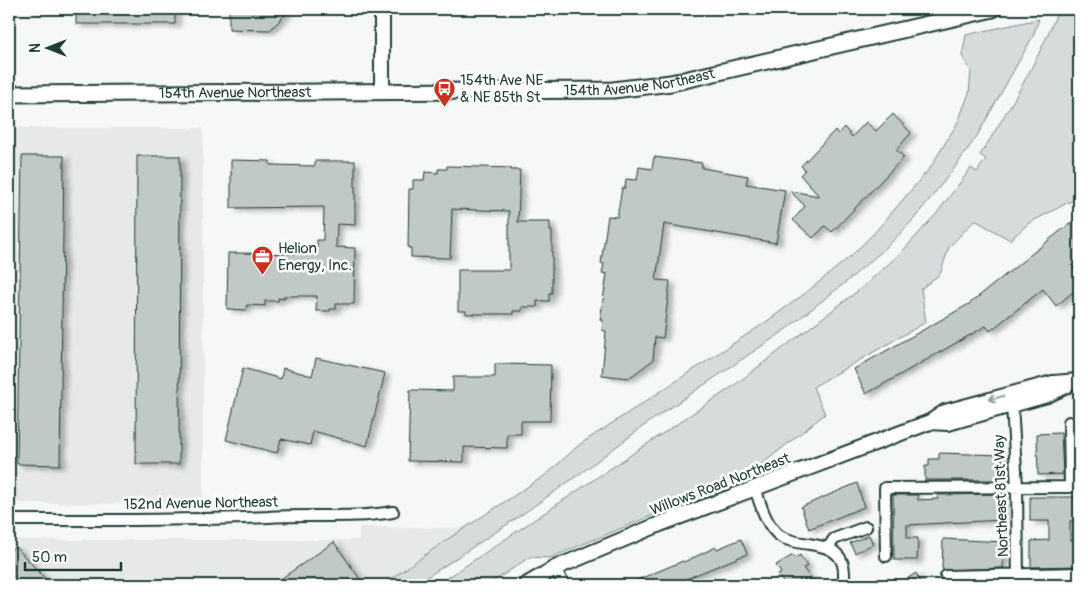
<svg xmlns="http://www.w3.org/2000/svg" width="1088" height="594" viewBox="0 0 1088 594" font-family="Pangolin,sans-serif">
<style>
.built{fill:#e6e9e8}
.green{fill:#d6dcdb;stroke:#7a8c88}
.building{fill:#c0c9c6;stroke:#1f3d34;filter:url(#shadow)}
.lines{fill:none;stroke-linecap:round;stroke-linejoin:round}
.minor-casing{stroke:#1f3d34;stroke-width:14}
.tertiary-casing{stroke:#1f3d34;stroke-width:18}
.secondary-casing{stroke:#1f3d34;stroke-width:19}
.minor{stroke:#fff;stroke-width:10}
.tertiary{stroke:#fff;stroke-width:14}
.secondary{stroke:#fff;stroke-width:15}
.oneway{stroke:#8f9e9a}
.labels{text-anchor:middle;stroke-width:5;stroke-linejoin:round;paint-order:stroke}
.poi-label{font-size:15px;fill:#1f3d34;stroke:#fff;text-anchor:start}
.street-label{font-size:15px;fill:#1f3d34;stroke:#fff}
</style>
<defs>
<filter id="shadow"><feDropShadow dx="5.5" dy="3" stdDeviation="2.5" flood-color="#0004"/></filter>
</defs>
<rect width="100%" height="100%" fill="#f6f7f7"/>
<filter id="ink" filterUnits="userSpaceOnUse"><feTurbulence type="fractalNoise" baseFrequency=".02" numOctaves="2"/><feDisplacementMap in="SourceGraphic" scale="10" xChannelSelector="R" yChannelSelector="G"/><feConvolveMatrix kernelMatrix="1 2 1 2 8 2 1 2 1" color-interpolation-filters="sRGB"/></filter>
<g filter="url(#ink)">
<path class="built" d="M 9,128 L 203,128 L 203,504 L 9,503 Z
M 359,527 L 468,528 L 388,585 L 9,585 L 9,540 L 359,540 Z"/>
<path class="green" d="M 1079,9 L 1079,197 L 1029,223 L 1010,240 L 975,220 L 949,247 L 940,274 L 921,289 L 926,322 L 813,387 L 825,414 L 747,476 L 550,558 L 530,557 L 488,585 L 437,585 L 732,387 L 859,290 L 900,254 L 937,213 L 971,168 L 977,172 L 986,159 L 980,155 C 1009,109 1037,63 1057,13 Z
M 1039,19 L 1033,36 L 977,136 L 953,170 L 913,220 L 888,246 L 846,282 L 781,333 L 649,422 L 581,473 L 517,518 L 415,585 L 382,585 L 448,539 L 547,474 L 579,445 L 763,324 L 803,295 L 851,256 L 876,231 L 930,168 L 958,122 L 969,93 L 971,71 L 962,56 L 966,35 Z"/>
<path class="building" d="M 76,9 L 175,9 L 175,24 L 76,24 Z
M 229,9 L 282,9 L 286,14 L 270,30 L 229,29 Z
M 893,114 L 911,133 L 896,150 L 904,157 L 832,232 L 825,226 L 813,238 L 793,220 L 805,206 L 790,191 L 819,196 L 800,175 L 805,170 L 801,166 L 835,130 L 838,134 L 844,127 L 852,137 L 866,122 L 876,131 Z
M 22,156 L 64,156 L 60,465 L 17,464 Z
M 137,156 L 180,156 L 179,464 L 136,464 Z
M 654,157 L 702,163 L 702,168 L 748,176 L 746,184 L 785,190 L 776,243 L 664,224 L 656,280 L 670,281 L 663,338 L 655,337 L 653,360 L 629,378 L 602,375 L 606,331 L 602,330 L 603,320 L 600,320 L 607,274 L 602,273 L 604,264 L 601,263 L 608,216 L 617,217 L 622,188 L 625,188 L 626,179 L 637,180 L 639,167 L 652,169 Z
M 231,160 L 270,161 L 270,165 L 315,166 L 315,161 L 355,161 L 355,225 L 337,224 L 336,247 L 355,248 L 354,304 L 336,304 L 336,309 L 330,309 L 330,311 L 316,311 L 317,296 L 284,296 L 284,299 L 278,298 L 278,301 L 265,301 L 265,306 L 247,305 L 246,310 L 227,309 L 228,253 L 317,254 L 317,240 L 323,240 L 324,207 L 231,208 Z
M 447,166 L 511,168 L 511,170 L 520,170 L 518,222 L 550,222 L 550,231 L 552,231 L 552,293 L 549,293 L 549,301 L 537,301 L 537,307 L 522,307 L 522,311 L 513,311 L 513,314 L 466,314 L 466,311 L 458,311 L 458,270 L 509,270 L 509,211 L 452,209 L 450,258 L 411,257 L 411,248 L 408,248 L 409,189 L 413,189 L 413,180 L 424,180 L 425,172 L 438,173 L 438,169 L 447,169 Z
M 1079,216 L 1079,263 L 1073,268 L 1079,276 L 1079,287 L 1056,306 L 1043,289 L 990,331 L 986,326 L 866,394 L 854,369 L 969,304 Z
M 316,358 L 385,373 L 367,446 L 313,431 L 310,445 L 281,439 L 277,453 L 226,440 L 243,368 L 281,379 L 283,368 L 312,376 Z
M 495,364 L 551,365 L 550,421 L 521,421 L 521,434 L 507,434 L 507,448 L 464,447 L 464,462 L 408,461 L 410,390 L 453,391 L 453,377 L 495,377 Z
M 1061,433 L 1063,474 L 1038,475 L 1037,434 Z
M 939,453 L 1002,455 L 1002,480 L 925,480 L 925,466 L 929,466 L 929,459 L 939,459 Z
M 857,483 L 864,507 L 809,529 L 801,507 Z
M 1002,494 L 1004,520 L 907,525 L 907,538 L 918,538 L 917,560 L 894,560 L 893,495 L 918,495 L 918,500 L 938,499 L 937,495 Z
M 1030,497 L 1079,497 L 1079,520 L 1070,521 L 1070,540 L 1079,540 L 1079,566 L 1031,567 L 1031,541 L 1049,540 L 1049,521 L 1030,521 Z
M 869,535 L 873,544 L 855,553 L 850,543 Z
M 741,539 L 747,554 L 676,583 L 676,581 L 666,585 L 625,585 L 683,561 L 684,562 L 716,547 L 717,549 Z
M 943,539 L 1004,542 L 1003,568 L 943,570 L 942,568 Z
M 334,542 L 364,585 L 272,585 Z
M 15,546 L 51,585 L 9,585 L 9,552 Z
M 793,555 L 795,558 L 800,555 L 807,566 L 803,568 L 816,585 L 785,585 L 778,575 L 781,573 L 776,565 Z
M 916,573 L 922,585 L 897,585 Z
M 1079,580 L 1079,585 L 1031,585 L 1031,581 Z
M 943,582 L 946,583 L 1002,582 L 1002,585 L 943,585 Z"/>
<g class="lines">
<defs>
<path id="minor" d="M 1012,405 L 1017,487 L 1018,585
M 755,488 C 760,503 766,526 780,536 C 798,548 833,539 842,562 C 845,568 844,578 844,585
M 9,520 C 95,520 182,521 268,517 C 310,514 351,519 393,512
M 828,548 L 834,539 L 866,527
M 886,556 L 885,488 L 1070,487 L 1069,422
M 555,568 L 564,585
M 946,576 L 1079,573"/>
<path id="tertiary" d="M 382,9 L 382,90
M 930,422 L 948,423 L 1047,395 L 1066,386
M 526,585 L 555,568 L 660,524 L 930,422 L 945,412 L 1053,383 L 1079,381"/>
<g id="secondary">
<path id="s1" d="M 9,94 L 613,90 L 671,83 L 993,9"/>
</g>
</defs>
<use href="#minor" class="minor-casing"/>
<use href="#tertiary" class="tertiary-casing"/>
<use href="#secondary" class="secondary-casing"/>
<use href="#minor" class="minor"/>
<use href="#tertiary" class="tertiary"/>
<use href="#secondary" class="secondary"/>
</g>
<defs><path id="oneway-shaft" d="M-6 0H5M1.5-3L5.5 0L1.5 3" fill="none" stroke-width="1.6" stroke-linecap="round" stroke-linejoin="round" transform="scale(1.25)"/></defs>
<use class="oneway" href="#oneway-shaft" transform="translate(996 398) rotate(165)"/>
</g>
<defs>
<symbol id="bus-pin" viewBox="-11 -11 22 30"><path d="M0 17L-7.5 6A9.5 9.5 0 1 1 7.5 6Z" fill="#c8321e" stroke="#fff"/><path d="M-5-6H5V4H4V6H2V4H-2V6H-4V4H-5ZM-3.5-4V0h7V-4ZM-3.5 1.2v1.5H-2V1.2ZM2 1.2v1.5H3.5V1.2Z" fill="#fff"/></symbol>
<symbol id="office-pin" viewBox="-11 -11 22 30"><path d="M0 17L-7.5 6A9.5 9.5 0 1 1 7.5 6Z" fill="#c8321e" stroke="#fff"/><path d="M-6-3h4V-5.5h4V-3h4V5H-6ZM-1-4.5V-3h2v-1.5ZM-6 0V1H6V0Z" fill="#fff"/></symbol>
</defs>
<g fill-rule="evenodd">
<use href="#bus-pin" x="432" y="76" width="25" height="34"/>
<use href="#office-pin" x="250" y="244" width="25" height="34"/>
</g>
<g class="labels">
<g class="poi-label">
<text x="460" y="85">154th Ave NE<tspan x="460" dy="17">&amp; NE 85th St</tspan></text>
<text x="278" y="253">Helion<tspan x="278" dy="17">Energy, Inc.</tspan></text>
</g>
<g class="street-label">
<text dy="5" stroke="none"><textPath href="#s1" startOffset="631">154th Avenue Northeast</textPath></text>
<text dy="5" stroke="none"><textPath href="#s1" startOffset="226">154th Avenue Northeast</textPath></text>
<text transform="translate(720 484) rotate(-21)" y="5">Willows Road Northeast</text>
<text transform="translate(1001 496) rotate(-92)" y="5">Northeast 81st Way</text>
<text transform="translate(201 503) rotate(-1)" y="5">152nd Avenue Northeast</text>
</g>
</g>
<rect width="1088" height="594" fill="none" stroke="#fff" stroke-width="30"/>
<rect x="15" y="15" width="1058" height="564" fill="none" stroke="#1f3d34" stroke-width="2" filter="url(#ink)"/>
<g transform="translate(48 48) rotate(270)" stroke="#ffffff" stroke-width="4" paint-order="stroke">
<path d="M0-4L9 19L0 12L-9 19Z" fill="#1f3d34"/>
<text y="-8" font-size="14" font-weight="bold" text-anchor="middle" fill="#1f3d34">N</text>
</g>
<path d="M25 562v8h96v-8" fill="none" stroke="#1f3d34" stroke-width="2.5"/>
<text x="32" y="562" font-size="15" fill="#1f3d34" stroke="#ffffff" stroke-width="4" paint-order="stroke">50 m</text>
</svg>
